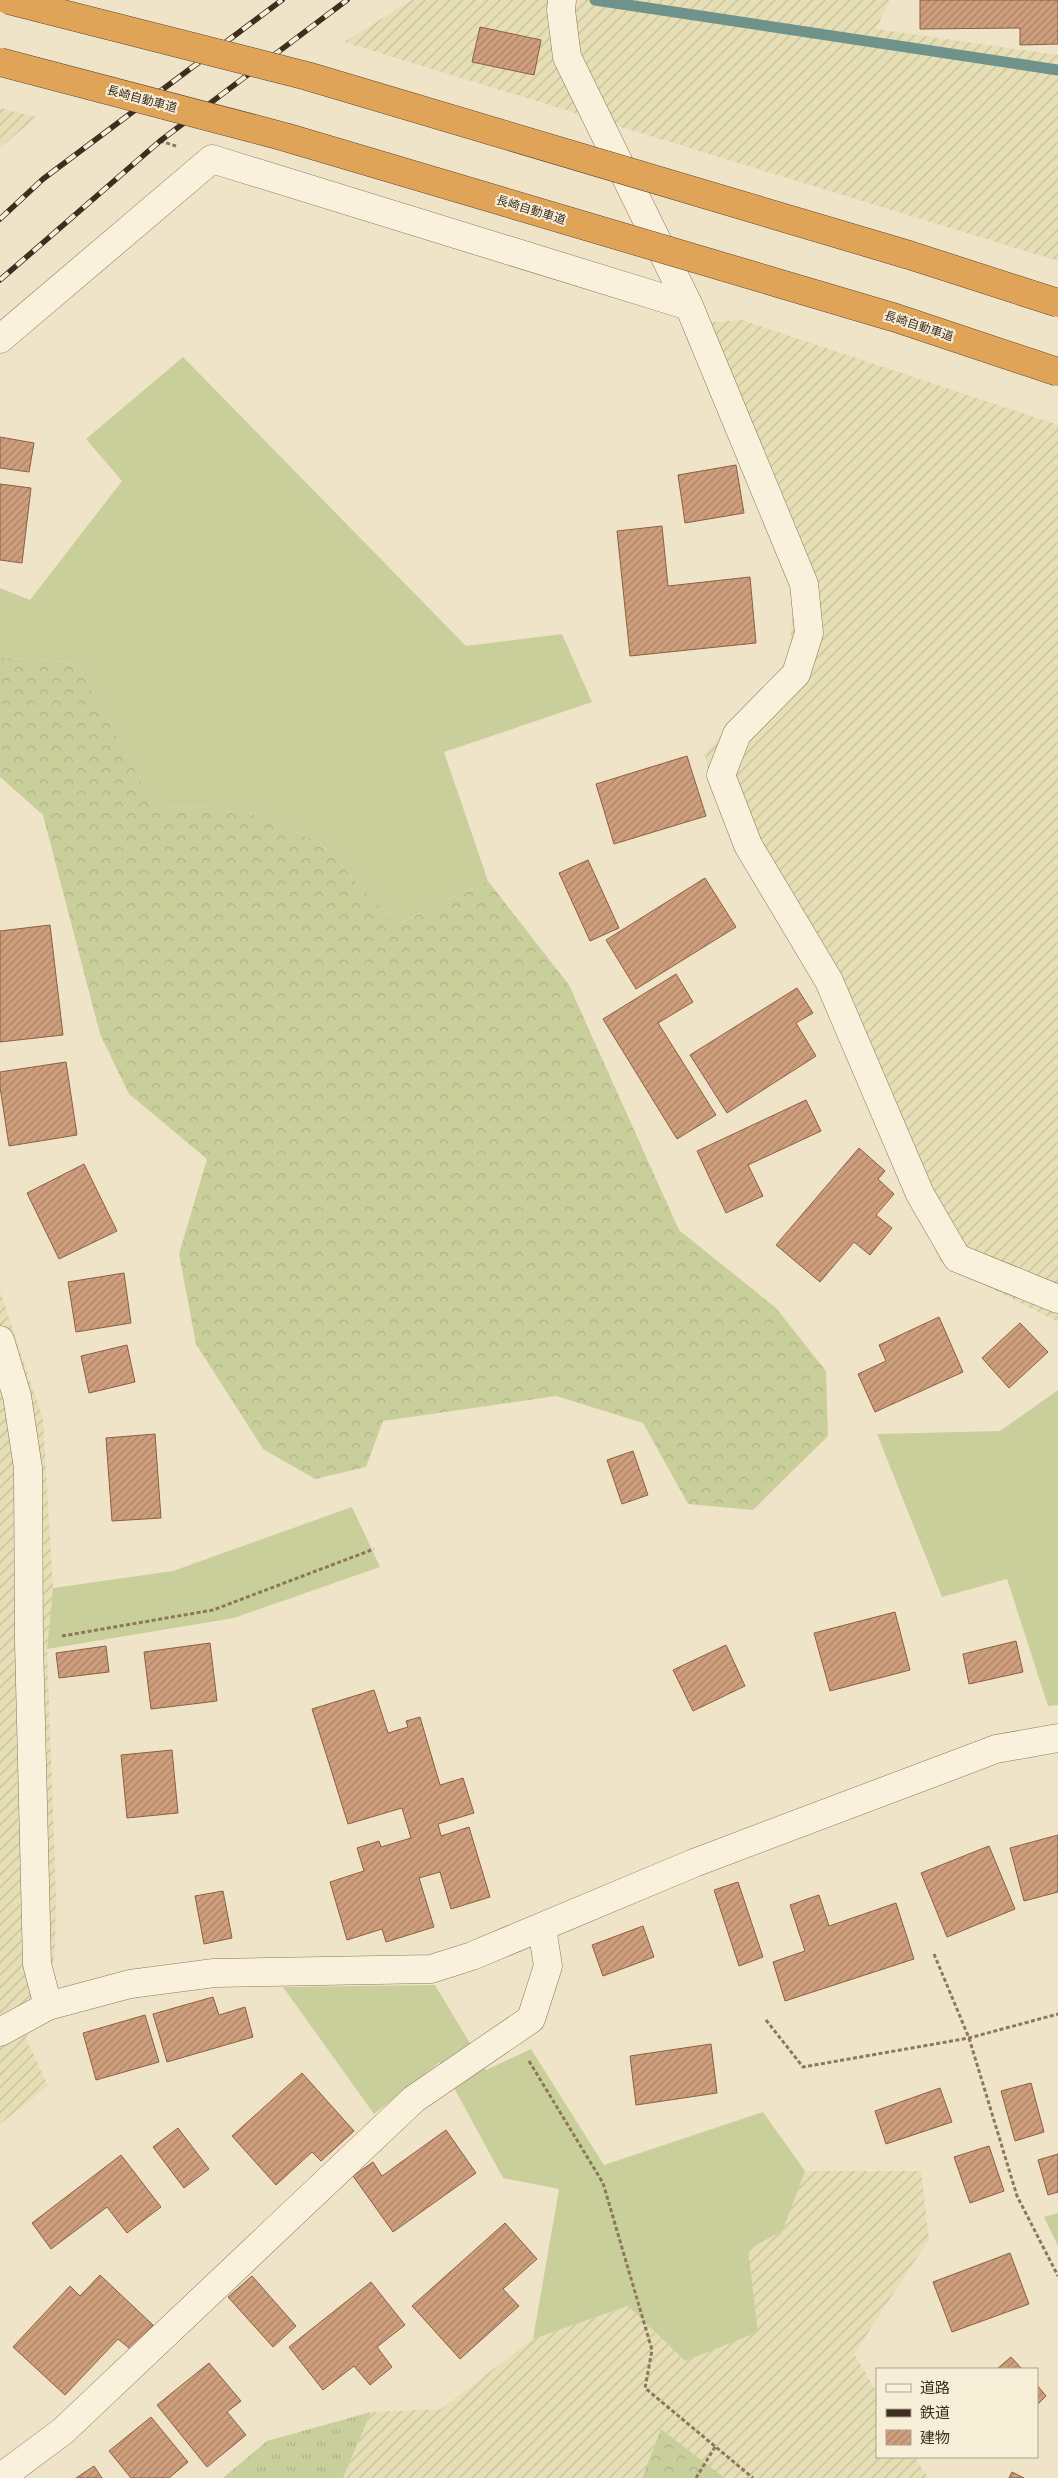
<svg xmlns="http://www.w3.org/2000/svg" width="1058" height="2478" viewBox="0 0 1058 2478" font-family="'Playfair Display','Noto Sans JP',serif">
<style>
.farmland{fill:url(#farmland-furrows)}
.grass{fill:url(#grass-tufts)}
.forest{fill:url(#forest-crowns)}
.garden{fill:#c9cf9b}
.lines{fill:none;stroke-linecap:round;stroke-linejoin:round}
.stream{stroke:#6f938a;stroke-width:11}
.building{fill:url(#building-hatch);stroke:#8d5f41}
.street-casing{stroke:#8d765c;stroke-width:29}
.path{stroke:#8d765c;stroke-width:3;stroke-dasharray:4 2.5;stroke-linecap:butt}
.street{stroke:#faf1dc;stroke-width:28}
.rail-casing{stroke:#3d2e20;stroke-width:5.5}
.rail{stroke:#f7eed8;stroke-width:4;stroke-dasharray:11;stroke-linecap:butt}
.highway-bridge-casing{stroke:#5b4430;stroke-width:29;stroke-linecap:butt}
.highway-bridge{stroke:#e0a458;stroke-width:28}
.labels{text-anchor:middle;stroke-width:4;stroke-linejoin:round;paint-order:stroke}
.street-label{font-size:12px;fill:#3d2e20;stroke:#f7eed8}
</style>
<defs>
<pattern id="farmland-furrows" width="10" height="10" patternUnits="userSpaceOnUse" patternTransform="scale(1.25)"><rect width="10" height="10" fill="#e6deb5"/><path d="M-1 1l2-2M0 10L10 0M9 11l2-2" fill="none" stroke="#c6bf9b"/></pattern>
<pattern id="grass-tufts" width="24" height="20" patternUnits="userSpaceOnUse" patternTransform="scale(1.25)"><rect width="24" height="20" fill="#c9cf9b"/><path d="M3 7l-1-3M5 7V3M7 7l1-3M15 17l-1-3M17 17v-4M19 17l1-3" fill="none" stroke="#aeb285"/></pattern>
<pattern id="forest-crowns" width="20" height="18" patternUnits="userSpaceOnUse" patternTransform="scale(1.25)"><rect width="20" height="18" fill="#c9cf9b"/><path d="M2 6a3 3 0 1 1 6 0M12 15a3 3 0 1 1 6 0" fill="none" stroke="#aeb285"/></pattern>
<pattern id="building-hatch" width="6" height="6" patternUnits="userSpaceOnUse" patternTransform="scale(1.25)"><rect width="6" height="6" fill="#cf9f7d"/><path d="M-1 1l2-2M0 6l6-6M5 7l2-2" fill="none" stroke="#a98266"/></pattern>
</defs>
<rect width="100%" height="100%" fill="#f0e4c8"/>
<path class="farmland" d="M 412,0 L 890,0 L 876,29 L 1058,55 L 1058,261 L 344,42 Z
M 0,108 L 36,117 L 0,148 Z
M 742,320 L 1058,425 L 1058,1322 L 941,1263 L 818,981 L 729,837 L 704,754 L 789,664 L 794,586 L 685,324 Z
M 0,1291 L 43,1419 L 53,1588 L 47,1649 L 56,1894 L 55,1956 L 26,2038 L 48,2086 L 0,2124 Z
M 805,2171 L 921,2171 L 929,2239 L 854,2354 L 877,2392 L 877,2457 L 915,2457 L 928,2478 L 725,2478 L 661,2429 L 642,2478 L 343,2478 L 371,2412 L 441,2409 L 533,2339 L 628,2306 L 685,2361 L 748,2250 L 783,2230 Z"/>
<path class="grass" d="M 371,2412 L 343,2478 L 223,2478 L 267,2441 Z"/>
<path class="forest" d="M 0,657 L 77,663 L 155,807 L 234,806 L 319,842 L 397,924 L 488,881 L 569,985 L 679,1230 L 776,1308 L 826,1371 L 828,1436 L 753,1510 L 688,1504 L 643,1423 L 556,1396 L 383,1421 L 366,1467 L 315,1479 L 263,1449 L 196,1344 L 179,1254 L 207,1159 L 129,1094 L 100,1034 L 43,815 L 0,777 Z
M 661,2429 L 725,2478 L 642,2478 Z"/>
<path class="garden" d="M 183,357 L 466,646 L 562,634 L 592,702 L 444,752 L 488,881 L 397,924 L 319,842 L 234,806 L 155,807 L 77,663 L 0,657 L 0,588 L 30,600 L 122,481 L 86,439 Z
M 1058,1390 L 1058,1705 L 1048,1706 L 1007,1579 L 942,1597 L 877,1434 L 1000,1431 Z
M 352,1507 L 380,1567 L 234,1618 L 47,1649 L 53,1588 L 173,1571 Z
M 435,1985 L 486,2070 L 531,2049 L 604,2165 L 763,2112 L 805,2171 L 783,2230 L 748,2250 L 758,2332 L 685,2361 L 628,2306 L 533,2339 L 559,2189 L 503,2178 L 440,2062 L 374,2114 L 283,1987 Z
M 1058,2213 L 1058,2246 L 1044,2217 Z"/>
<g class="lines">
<path class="stream" d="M 595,0 L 1058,70"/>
</g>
<path class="building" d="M 920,0 L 1058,0 L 1058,44 L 1020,45 L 1020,28 L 920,29 Z
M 480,27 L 541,40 L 534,75 L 472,62 Z
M 0,437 L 34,443 L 29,472 L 0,468 Z
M 736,465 L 744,513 L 685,523 L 678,475 Z
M 0,484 L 31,488 L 22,563 L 0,560 Z
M 662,526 L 668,586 L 750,577 L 756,643 L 630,656 L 617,531 Z
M 687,756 L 706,816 L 614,844 L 596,784 Z
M 588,860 L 619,928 L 590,941 L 559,873 Z
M 705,878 L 736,927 L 636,989 L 606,940 Z
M 50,925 L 63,1035 L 0,1042 L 0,931 Z
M 676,974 L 693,1002 L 658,1023 L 716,1115 L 677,1139 L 603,1019 Z
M 797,988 L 813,1013 L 796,1023 L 816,1056 L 727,1113 L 690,1055 Z
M 66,1062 L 77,1135 L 9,1146 L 0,1087 L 0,1072 Z
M 806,1100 L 821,1131 L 748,1165 L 763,1196 L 726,1213 L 697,1151 Z
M 859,1148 L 885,1171 L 878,1179 L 894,1194 L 876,1215 L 892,1228 L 870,1255 L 854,1242 L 820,1282 L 776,1245 Z
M 84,1164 L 117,1231 L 59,1259 L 27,1193 Z
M 124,1273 L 131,1323 L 76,1332 L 68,1282 Z
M 939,1317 L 963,1372 L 875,1412 L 858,1374 L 886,1361 L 879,1345 Z
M 1020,1323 L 1048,1352 L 1009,1388 L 982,1358 Z
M 127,1345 L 135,1382 L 89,1393 L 81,1356 Z
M 155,1434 L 161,1518 L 112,1521 L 106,1438 Z
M 633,1451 L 648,1495 L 622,1504 L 607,1460 Z
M 895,1612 L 910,1670 L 830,1691 L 814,1633 Z
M 1016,1641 L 1023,1672 L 969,1684 L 963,1654 Z
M 210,1643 L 217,1701 L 151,1709 L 144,1652 Z
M 726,1645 L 745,1686 L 693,1711 L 673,1670 Z
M 106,1646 L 109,1672 L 59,1678 L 56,1653 Z
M 374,1690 L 388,1733 L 408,1727 L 406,1721 L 420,1717 L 440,1785 L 463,1778 L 474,1813 L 438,1824 L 441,1836 L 469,1827 L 490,1897 L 451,1909 L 440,1872 L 419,1878 L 434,1927 L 386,1942 L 382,1929 L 347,1940 L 330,1882 L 364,1871 L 357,1848 L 379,1841 L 381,1847 L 411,1838 L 402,1808 L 348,1824 L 312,1709 Z
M 172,1750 L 178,1813 L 127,1818 L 121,1755 Z
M 1058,1835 L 1058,1892 L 1024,1901 L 1010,1848 Z
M 989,1846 L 1015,1909 L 947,1937 L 921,1873 Z
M 738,1882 L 763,1957 L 739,1966 L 714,1890 Z
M 223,1891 L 232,1938 L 204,1944 L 195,1896 Z
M 819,1895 L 829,1926 L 896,1903 L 914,1959 L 785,2001 L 773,1962 L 805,1951 L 790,1905 Z
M 643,1926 L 654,1957 L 603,1976 L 592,1945 Z
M 213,1997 L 219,2015 L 245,2007 L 253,2037 L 167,2062 L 153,2014 Z
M 145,2015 L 159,2062 L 96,2080 L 83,2033 Z
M 711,2044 L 717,2093 L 636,2105 L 630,2056 Z
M 302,2073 L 354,2131 L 321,2161 L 312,2152 L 276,2185 L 232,2136 Z
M 1031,2083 L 1044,2132 L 1015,2141 L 1001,2091 Z
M 940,2088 L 952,2122 L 886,2144 L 875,2111 Z
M 178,2128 L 209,2169 L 184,2188 L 153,2147 Z
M 446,2130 L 476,2173 L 393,2232 L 353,2176 L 373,2162 L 382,2176 Z
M 989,2146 L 1004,2191 L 970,2203 L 954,2157 Z
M 1058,2154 L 1058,2192 L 1048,2195 L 1038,2160 Z
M 121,2155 L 161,2207 L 127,2233 L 107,2207 L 51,2249 L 32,2223 Z
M 505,2223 L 537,2259 L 503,2289 L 519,2306 L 460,2359 L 412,2306 Z
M 1010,2253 L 1029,2304 L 952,2332 L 933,2282 Z
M 100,2275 L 153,2325 L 130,2349 L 118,2339 L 65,2395 L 13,2347 L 70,2286 L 80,2296 Z
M 252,2276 L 296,2326 L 273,2347 L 228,2297 Z
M 371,2282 L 405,2325 L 377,2347 L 392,2367 L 370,2385 L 354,2366 L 323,2390 L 289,2347 Z
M 1011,2357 L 1022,2369 L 997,2369 Z
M 209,2363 L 241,2401 L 227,2412 L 246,2435 L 207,2467 L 157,2405 Z
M 1037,2385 L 1046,2396 L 1037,2405 Z
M 151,2417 L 188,2462 L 169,2478 L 131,2478 L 109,2451 Z
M 94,2466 L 102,2478 L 76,2478 Z
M 1012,2472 L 1024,2478 L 1009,2478 Z"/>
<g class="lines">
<defs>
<path id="street" d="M 562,0 L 561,10 L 567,57 L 689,306 L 804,584 L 809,633 L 796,674 L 737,734 L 721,775 L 748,845 L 829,981 L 920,1194 L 957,1258 L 1058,1299
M 0,339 L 212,159 L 689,306
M 0,1340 L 17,1396 L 28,1468 L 29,1642 L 37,1964 L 48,2006
M 0,2032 L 48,2006 L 130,1984 L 214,1973 L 431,1969 L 472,1956 L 694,1863 L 996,1749 L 1058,1738
M 0,2478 L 63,2431 L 414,2099 L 531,2019 L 548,1966 L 542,1928"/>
</defs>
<use href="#street" class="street-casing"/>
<path class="path" d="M 160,141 L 176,146
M 62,1636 L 213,1610 L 374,1549
M 934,1954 L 969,2038 L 1017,2196 L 1058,2276
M 766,2020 L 803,2067 L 969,2038 L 1058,2014
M 529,2061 L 603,2183 L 652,2350 L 645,2388 L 753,2478
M 696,2478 L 715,2447"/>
<use href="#street" class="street"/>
<defs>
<path id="rail" d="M 0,219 L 43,179 L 282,0
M 0,280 L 160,141 L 347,0"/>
</defs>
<use href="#rail" class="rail-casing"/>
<use href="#rail" class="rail"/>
<defs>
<path id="highway-bridge" d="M 8,0 L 307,76 L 909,255 L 1058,303
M 0,62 L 285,137 L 896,318 L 1058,372"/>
</defs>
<use href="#highway-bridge" class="highway-bridge-casing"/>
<use href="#highway-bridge" class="highway-bridge"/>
</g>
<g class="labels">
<g class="street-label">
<text transform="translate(142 99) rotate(15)" y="4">長崎自動車道</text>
<text transform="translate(531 210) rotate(17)" y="4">長崎自動車道</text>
<text transform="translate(919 326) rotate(18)" y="4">長崎自動車道</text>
</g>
</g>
<rect x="876" y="2368" width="162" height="90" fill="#f7eed8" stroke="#ada18e"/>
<rect x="886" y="2384" width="25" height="8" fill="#faf1dc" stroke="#ada18e"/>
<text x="920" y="2393" font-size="15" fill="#3d2e20">道路</text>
<rect x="886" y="2409" width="25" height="8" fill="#3d2e20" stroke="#ada18e"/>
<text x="920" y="2418" font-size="15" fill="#3d2e20">鉄道</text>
<rect x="886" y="2430" width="25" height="15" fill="url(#building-hatch)" stroke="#ada18e"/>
<text x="920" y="2443" font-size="15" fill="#3d2e20">建物</text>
</svg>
